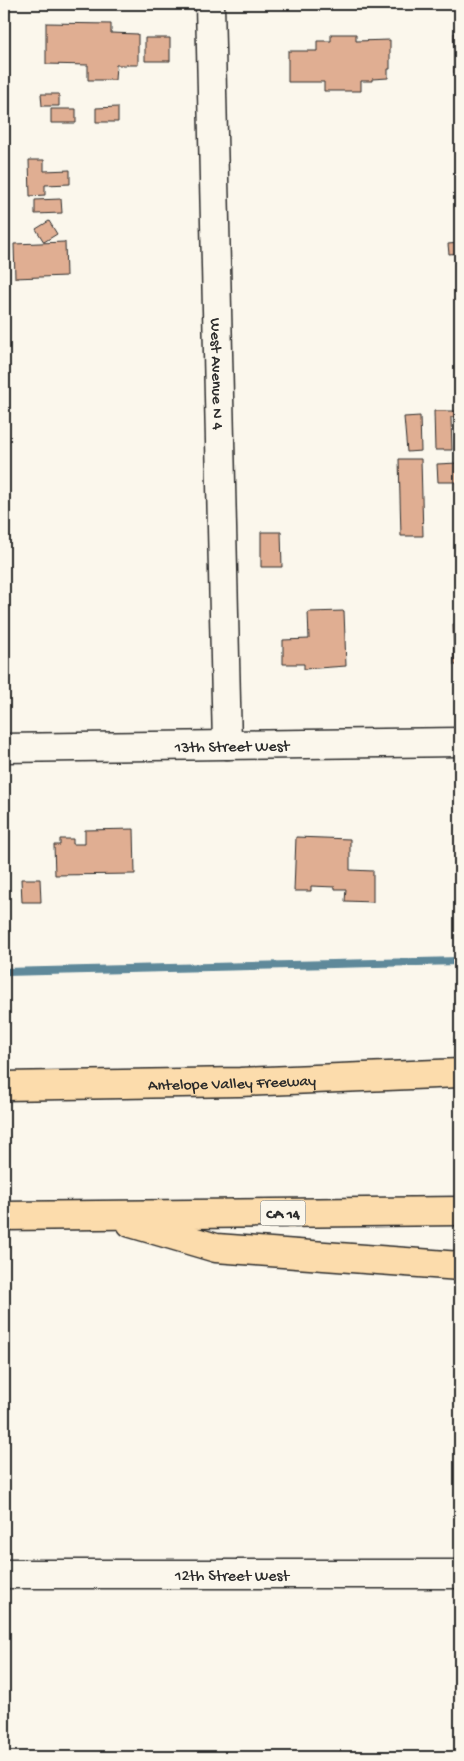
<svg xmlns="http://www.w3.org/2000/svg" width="464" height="1761" viewBox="0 0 464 1761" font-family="'Gochi Hand',sans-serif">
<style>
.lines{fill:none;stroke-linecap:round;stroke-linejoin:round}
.stream{stroke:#5f899a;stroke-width:8}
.building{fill:#e0ae92;stroke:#2b2b2b}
.minor-casing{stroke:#2b2b2b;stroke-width:31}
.highway-casing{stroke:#2b2b2b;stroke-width:31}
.minor{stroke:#fbf7ec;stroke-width:28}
.highway{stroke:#fcdcac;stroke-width:28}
.labels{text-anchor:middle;stroke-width:5;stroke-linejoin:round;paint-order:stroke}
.shield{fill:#fbf7ec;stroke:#696865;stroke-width:1}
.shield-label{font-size:15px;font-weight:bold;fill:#2b2b2b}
.street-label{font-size:16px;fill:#2b2b2b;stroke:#fbf7ec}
</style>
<rect width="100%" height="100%" fill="#fbf7ec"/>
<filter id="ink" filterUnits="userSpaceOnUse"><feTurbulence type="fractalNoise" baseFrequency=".02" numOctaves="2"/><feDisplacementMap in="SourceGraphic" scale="10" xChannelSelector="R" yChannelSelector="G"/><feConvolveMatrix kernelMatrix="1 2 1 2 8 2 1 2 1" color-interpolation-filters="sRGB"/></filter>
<g filter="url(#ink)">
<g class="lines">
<path class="stream" d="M 4,972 L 460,961"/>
</g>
<path class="building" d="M 46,23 L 111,24 L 111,33 L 138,34 L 138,65 L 116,65 L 115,80 L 88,80 L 88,65 L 46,64 Z
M 454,33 L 460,33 L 460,73 L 454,73 Z
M 331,34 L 356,34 L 356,41 L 390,40 L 390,69 L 388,69 L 388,78 L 372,79 L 372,81 L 361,81 L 361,91 L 324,91 L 324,82 L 288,82 L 288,51 L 317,51 L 317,41 L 331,41 Z
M 145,38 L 170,38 L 170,61 L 145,61 Z
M 41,94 L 59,94 L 59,106 L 42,106 Z
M 118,107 L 118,122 L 96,122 L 96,108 Z
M 51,109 L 76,109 L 76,123 L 51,123 Z
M 29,160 L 44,160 L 44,171 L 70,170 L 70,184 L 45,185 L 45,195 L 30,196 Z
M 61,199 L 62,213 L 35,214 L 35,200 Z
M 49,221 L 57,234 L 44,242 L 36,229 Z
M 65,242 L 66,276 L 15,278 L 14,244 Z
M 460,243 L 460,253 L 449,254 L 448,244 Z
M 434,411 L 456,411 L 456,417 L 451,417 L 452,450 L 435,450 Z
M 420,416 L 421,451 L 407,452 L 404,417 Z
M 399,459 L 421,459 L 423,536 L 401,536 Z
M 458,463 L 459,482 L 438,482 L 437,464 Z
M 261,532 L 281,532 L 282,567 L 261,567 Z
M 344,611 L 346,666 L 304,669 L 304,664 L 283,664 L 283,640 L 309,639 L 308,612 Z
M 453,624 L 460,624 L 460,665 L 454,665 Z
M 134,829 L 135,874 L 55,875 L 54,845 L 60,845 L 60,839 L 73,839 L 73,844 L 85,844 L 85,830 Z
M 296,837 L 350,839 L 350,870 L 373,871 L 373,902 L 345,901 L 346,889 L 335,889 L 335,887 L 311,886 L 311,891 L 294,891 Z
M 21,879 L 40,879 L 41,902 L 22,902 Z"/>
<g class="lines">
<defs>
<g id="minor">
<path id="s1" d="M 210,4 L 227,745"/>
<path id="s2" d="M 4,748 L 460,742"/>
<path id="s3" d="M 4,1574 L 460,1574"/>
</g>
<g id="highway">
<path id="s4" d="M 4,1086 L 240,1082 L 460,1073"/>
<path d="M 4,1216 L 460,1211"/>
<path d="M 131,1223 L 216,1248 L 460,1266"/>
</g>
</defs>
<use href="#minor" class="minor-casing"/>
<use href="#highway" class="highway-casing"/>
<use href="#minor" class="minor"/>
<use href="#highway" class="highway"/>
</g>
</g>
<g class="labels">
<rect class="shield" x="260.5" y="1200.5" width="45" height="25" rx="4"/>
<g class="shield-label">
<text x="283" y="1218">CA 14</text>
</g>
<g class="street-label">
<text dy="6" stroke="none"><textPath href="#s1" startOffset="370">West Avenue N 4</textPath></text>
<text dy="6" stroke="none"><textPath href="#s2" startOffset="228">13th Street West</textPath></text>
<text dy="6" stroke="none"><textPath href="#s4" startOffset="228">Antelope Valley Freeway</textPath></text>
<text dy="6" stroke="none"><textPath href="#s3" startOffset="228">12th Street West</textPath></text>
</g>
</g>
<rect width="464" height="1761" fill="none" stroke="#fbf7ec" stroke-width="20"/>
<rect x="10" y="10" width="444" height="1741" fill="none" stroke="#2b2b2b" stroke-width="2" filter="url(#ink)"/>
</svg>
